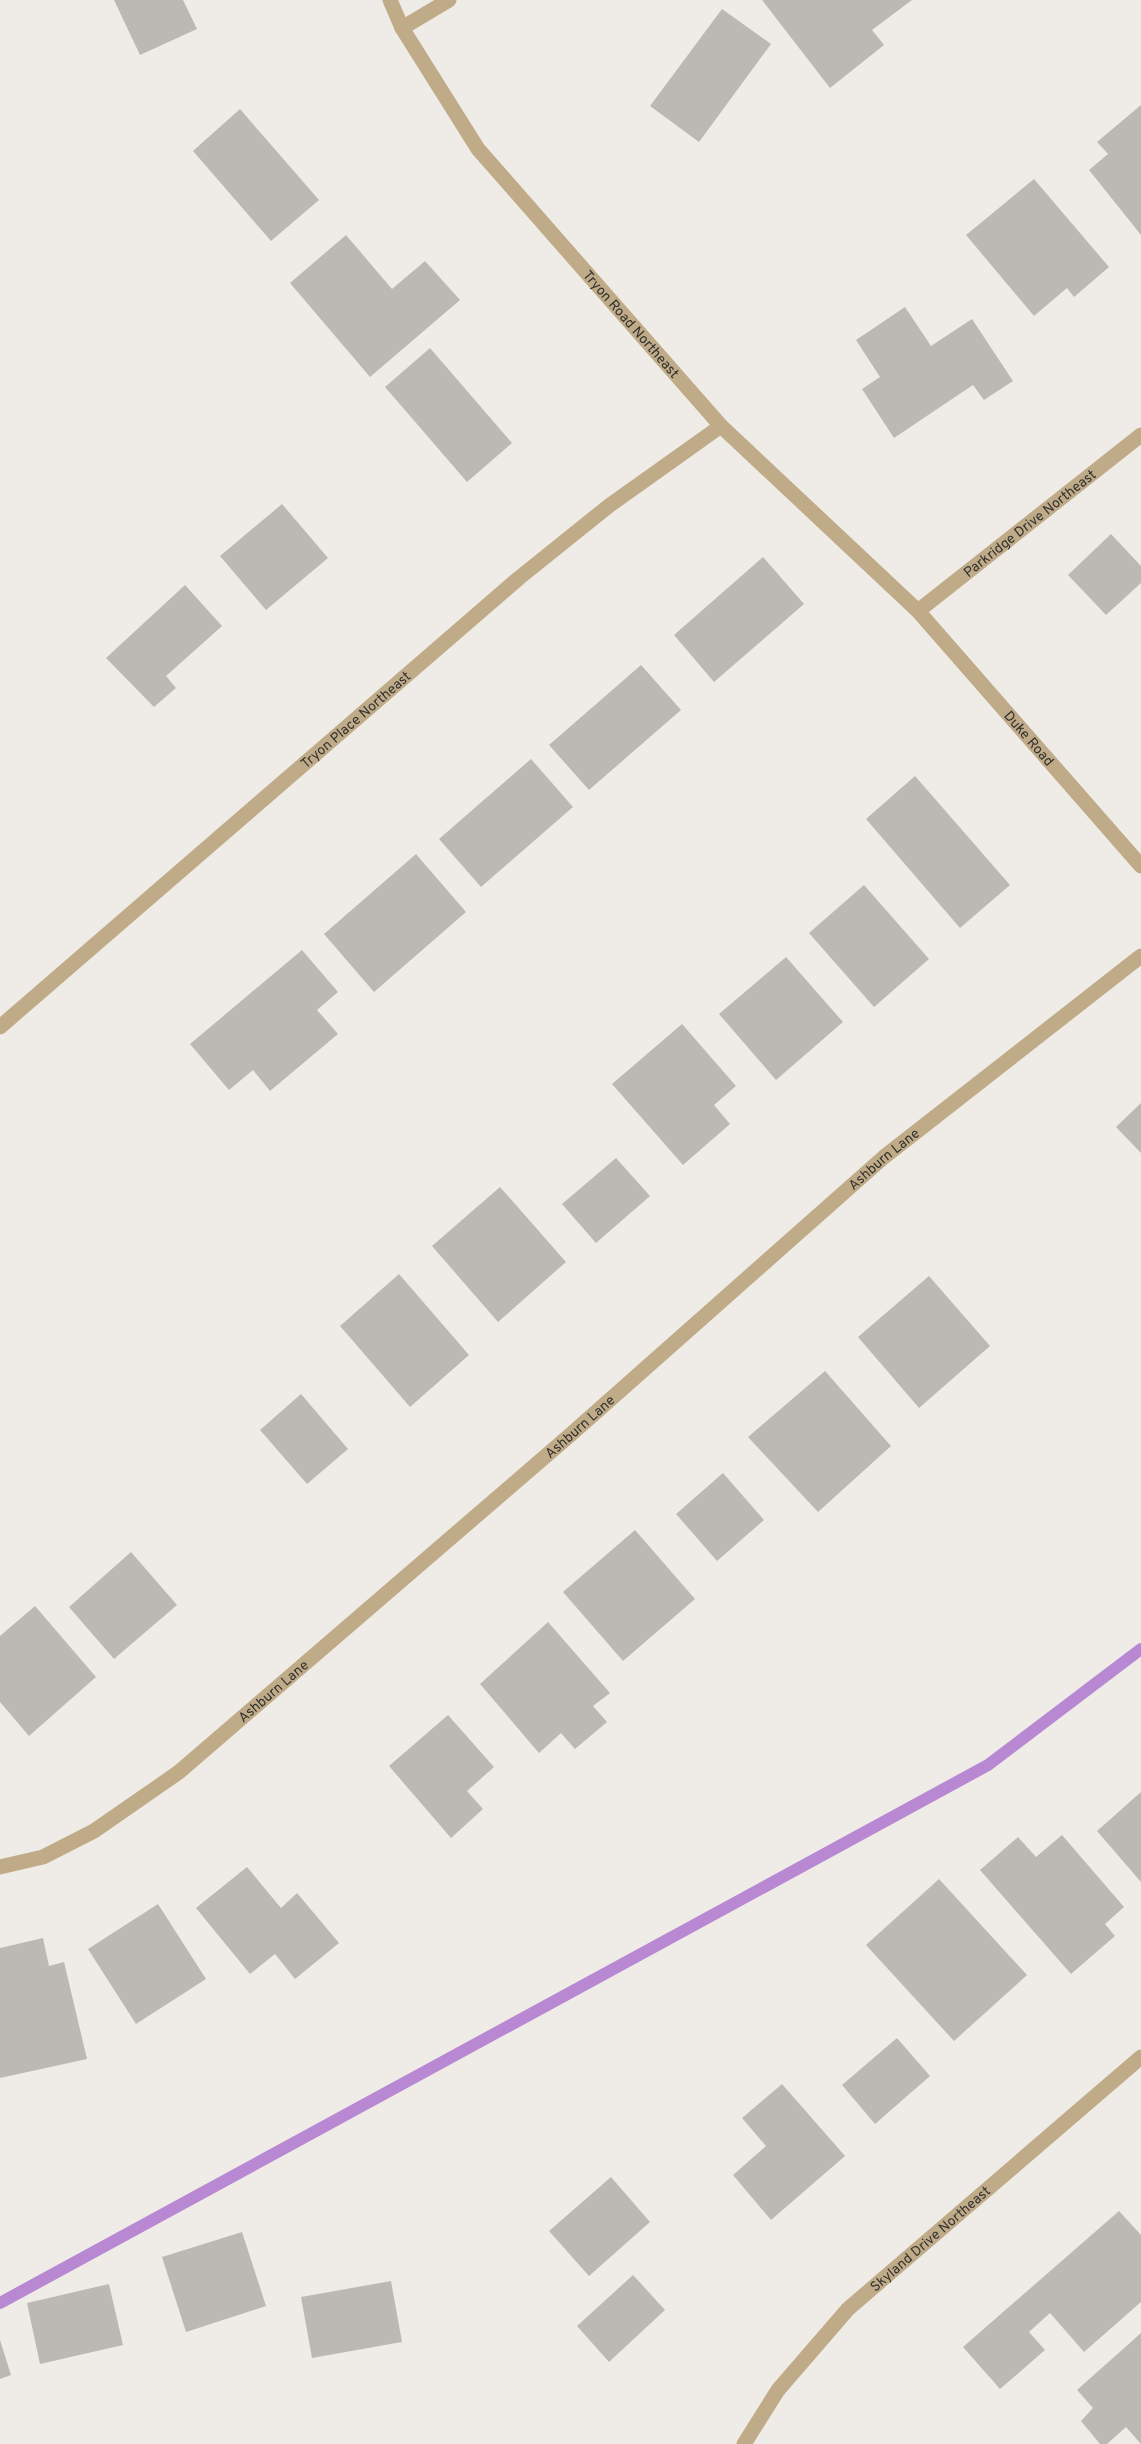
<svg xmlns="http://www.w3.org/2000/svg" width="1141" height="2444" viewBox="0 0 1141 2444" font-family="Overpass,sans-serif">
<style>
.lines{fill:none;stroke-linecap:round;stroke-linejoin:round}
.stream{stroke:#b988d3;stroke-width:12}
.building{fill:#bcb9b4}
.street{stroke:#c0ab88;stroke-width:15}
.labels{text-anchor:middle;stroke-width:5;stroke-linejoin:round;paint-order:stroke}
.street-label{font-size:14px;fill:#32312f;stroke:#efece7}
</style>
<rect width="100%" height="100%" fill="#efece7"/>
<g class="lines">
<path class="stream" d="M 0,2303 L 988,1765 L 1141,1649"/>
</g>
<path class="building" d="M 114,0 L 183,0 L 197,29 L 140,55 Z
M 762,0 L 912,0 L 872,30 L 884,45 L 830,88 Z
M 722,9 L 771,44 L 699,142 L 650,106 Z
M 1141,105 L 1141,235 L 1089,170 L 1108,154 L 1097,142 Z
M 240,109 L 319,200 L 271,241 L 193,151 Z
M 1034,179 L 1109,267 L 1074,297 L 1067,288 L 1034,316 L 966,235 Z
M 346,235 L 392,289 L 425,261 L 460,300 L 370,377 L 290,283 Z
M 905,307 L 931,346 L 972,319 L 1013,381 L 984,400 L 973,385 L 894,438 L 862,389 L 880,377 L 856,340 Z
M 430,348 L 512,443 L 467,482 L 385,387 Z
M 282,504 L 328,558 L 266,610 L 220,556 Z
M 1111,534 L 1141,566 L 1141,583 L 1106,615 L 1068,575 Z
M 763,557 L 804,604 L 714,682 L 674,635 Z
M 185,585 L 222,626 L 166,676 L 176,688 L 154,707 L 106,658 Z
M 641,665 L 681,710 L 589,790 L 549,745 Z
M 531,759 L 573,807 L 481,887 L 439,839 Z
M 915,776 L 1010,885 L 960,928 L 866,819 Z
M 416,854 L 466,912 L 374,992 L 324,934 Z
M 864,885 L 929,959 L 874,1007 L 809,933 Z
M 302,950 L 338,992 L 317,1010 L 338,1034 L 270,1091 L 253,1070 L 229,1090 L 190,1044 Z
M 786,957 L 843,1022 L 776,1080 L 719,1014 Z
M 682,1024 L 736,1086 L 714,1105 L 730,1124 L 683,1165 L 612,1084 Z
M 1141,1103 L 1141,1153 L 1116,1127 Z
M 616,1158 L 650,1196 L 596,1243 L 562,1204 Z
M 500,1187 L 566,1262 L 498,1322 L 432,1246 Z
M 399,1274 L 469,1355 L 410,1407 L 340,1326 Z
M 929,1276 L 990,1346 L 919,1408 L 858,1337 Z
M 825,1371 L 891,1446 L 818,1512 L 748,1437 Z
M 301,1394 L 348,1449 L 307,1484 L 260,1430 Z
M 723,1473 L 764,1520 L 717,1561 L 676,1514 Z
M 635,1530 L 695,1599 L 623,1661 L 563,1592 Z
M 131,1552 L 177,1605 L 114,1659 L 69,1607 Z
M 35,1606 L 96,1677 L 29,1736 L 0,1702 L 0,1636 Z
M 548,1622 L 610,1693 L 593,1706 L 607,1722 L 575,1749 L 561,1733 L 539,1753 L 480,1684 Z
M 448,1715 L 494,1767 L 467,1791 L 483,1809 L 451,1838 L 389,1766 Z
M 1141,1792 L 1141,1882 L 1097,1831 Z
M 1062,1835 L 1124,1907 L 1105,1924 L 1115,1936 L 1071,1974 L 980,1870 L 1018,1837 L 1036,1857 Z
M 247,1867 L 281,1908 L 297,1893 L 339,1943 L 295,1979 L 275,1954 L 250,1974 L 196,1908 Z
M 939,1879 L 1027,1975 L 954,2041 L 866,1945 Z
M 158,1904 L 206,1979 L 136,2024 L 88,1949 Z
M 43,1938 L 49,1966 L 64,1962 L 87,2059 L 0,2078 L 0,1948 Z
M 897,2038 L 930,2076 L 875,2124 L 842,2085 Z
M 782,2084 L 845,2156 L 771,2220 L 733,2175 L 766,2146 L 742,2118 Z
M 611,2177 L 650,2222 L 589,2276 L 549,2231 Z
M 1119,2211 L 1141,2235 L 1141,2302 L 1084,2352 L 1050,2313 L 1029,2332 L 1045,2350 L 1000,2389 L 963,2347 Z
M 242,2232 L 266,2306 L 186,2332 L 162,2257 Z
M 633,2275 L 665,2310 L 609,2362 L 577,2326 Z
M 391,2281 L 402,2342 L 312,2358 L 301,2297 Z
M 109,2284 L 123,2345 L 40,2364 L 27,2303 Z
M 1141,2333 L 1141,2444 L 1126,2427 L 1107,2444 L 1100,2444 L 1081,2421 L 1093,2408 L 1077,2390 Z
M 0,2340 L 11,2375 L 0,2379 Z"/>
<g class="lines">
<g class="street">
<path id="s1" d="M 390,0 L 402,28 L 478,149 L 721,426 L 918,611 L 1141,866"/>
<path d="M 402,28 L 449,0"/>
<path id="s2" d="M 918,611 L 1141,435"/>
<path id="s3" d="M 0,1027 L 519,578 L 610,505 L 721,426"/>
<path id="s4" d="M 0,1867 L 43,1857 L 94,1831 L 179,1772 L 569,1436 L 884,1157 L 1141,956"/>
<path id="s5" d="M 744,2444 L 778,2390 L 848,2309 L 1141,2057"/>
</g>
</g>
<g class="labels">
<g class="street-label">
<text dy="5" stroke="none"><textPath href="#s1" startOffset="406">Tryon Road Northeast</textPath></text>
<text dy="5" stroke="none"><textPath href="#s2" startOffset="142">Parkridge Drive Northeast</textPath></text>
<text dy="5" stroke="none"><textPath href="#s3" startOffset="470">Tryon Place Northeast</textPath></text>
<text dy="5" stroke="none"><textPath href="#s1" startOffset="981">Duke Road</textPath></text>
<text dy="5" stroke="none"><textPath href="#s4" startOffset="1139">Ashburn Lane</textPath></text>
<text dy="5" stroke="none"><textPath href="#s4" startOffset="734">Ashburn Lane</textPath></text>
<text dy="5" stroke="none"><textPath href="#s4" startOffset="329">Ashburn Lane</textPath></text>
<text dy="5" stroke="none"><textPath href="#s5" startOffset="279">Skyland Drive Northeast</textPath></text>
</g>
</g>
</svg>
